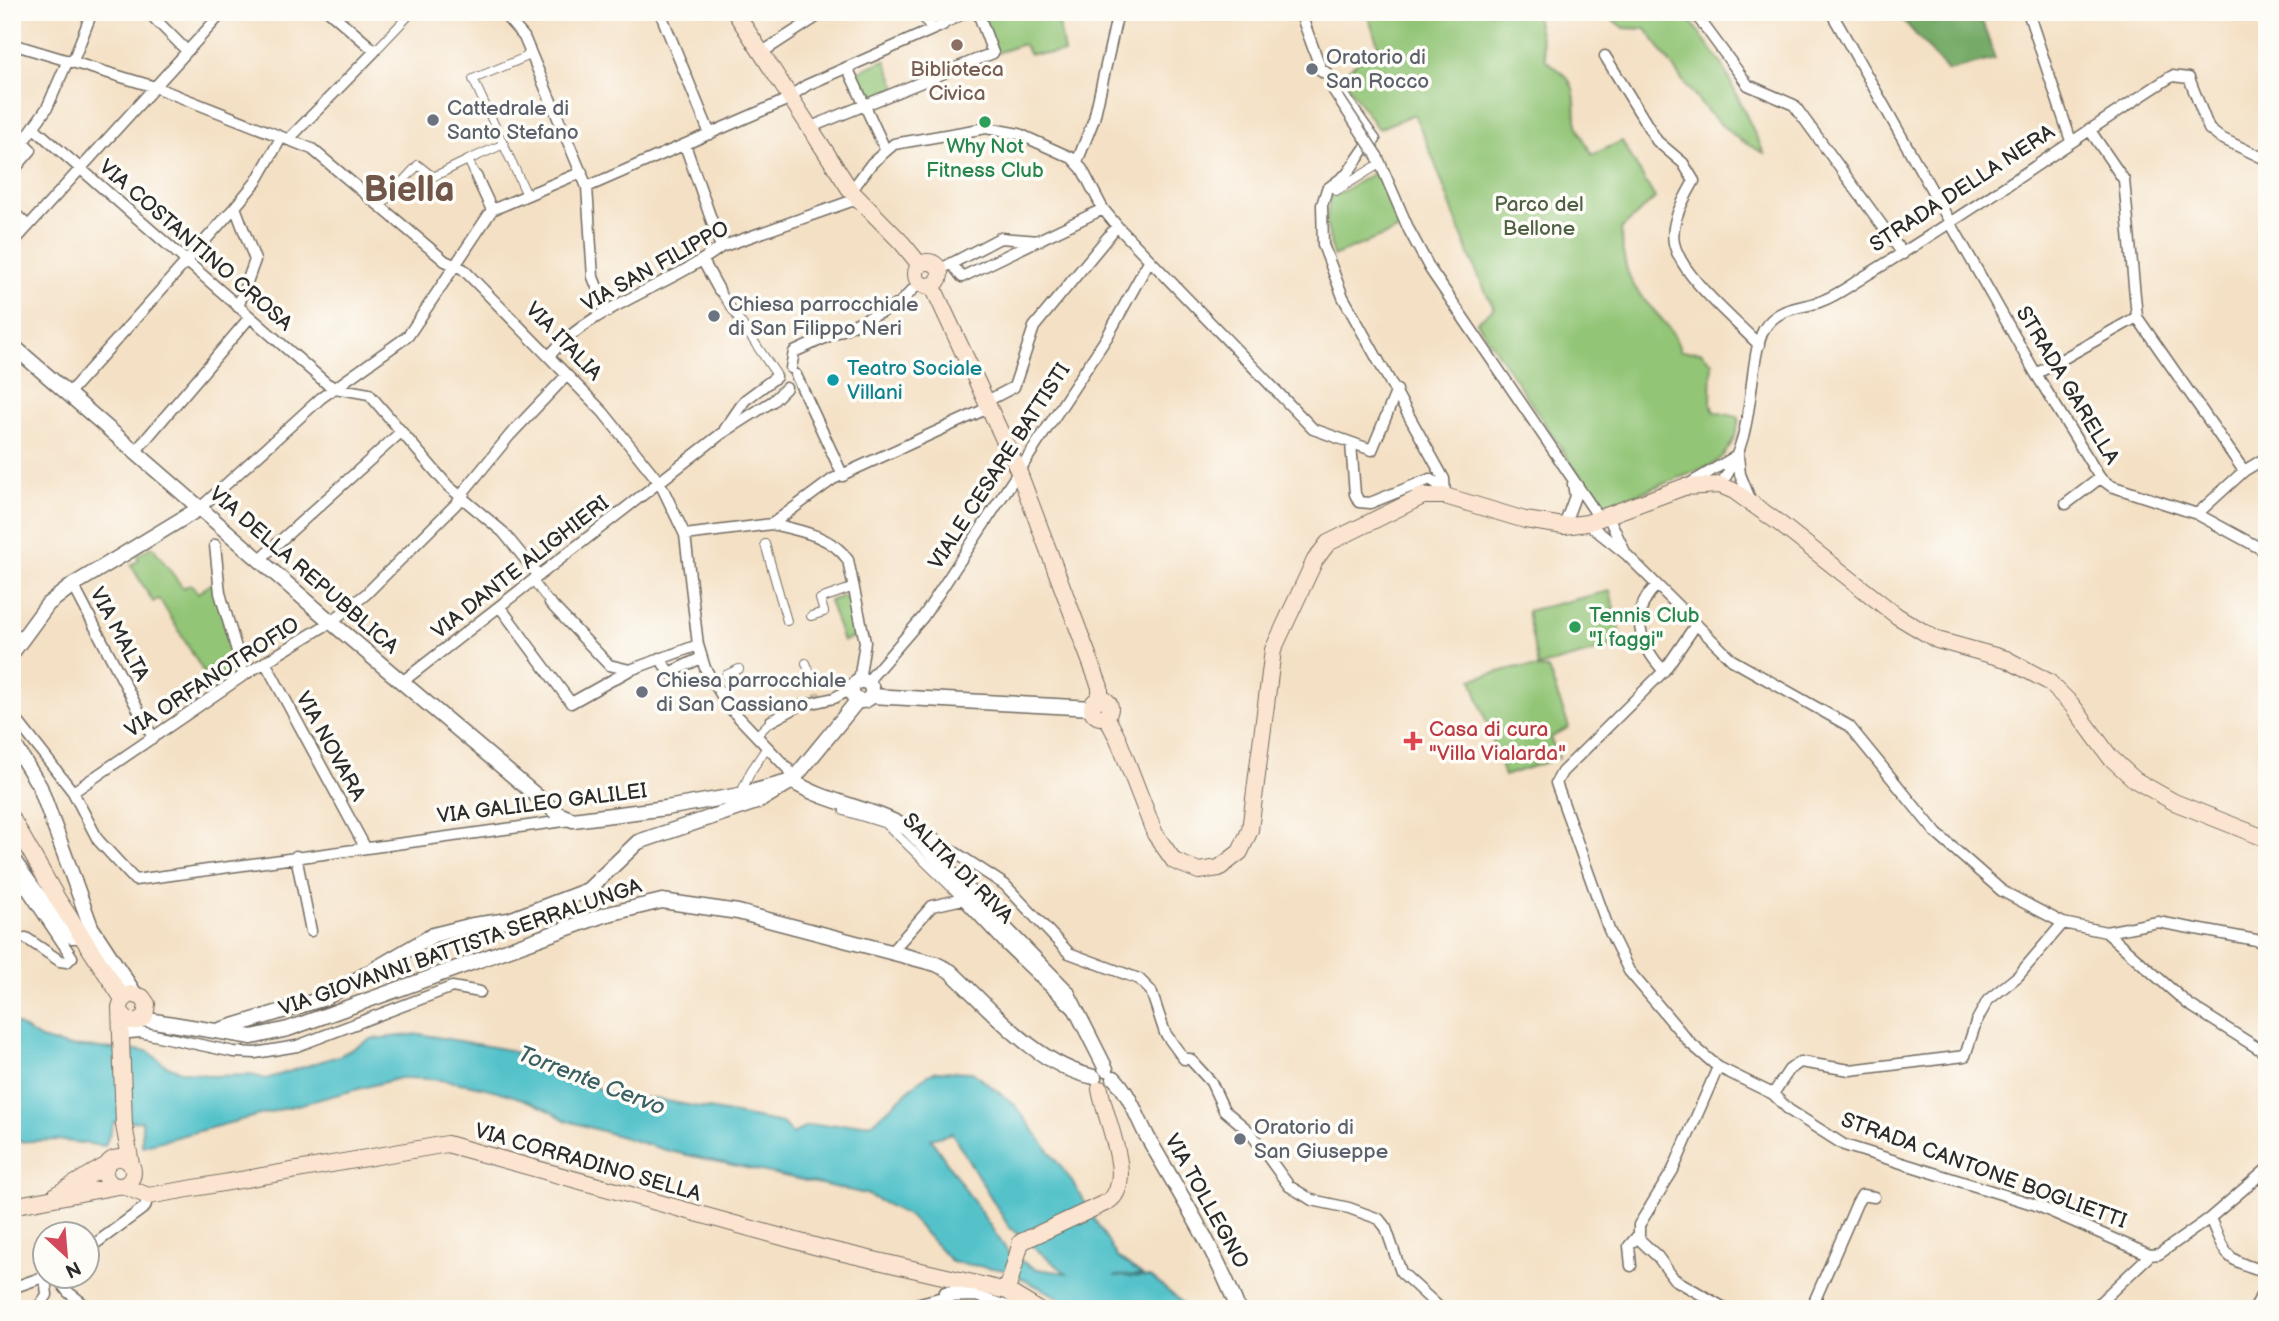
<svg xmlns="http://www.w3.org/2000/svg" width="2279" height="1321" viewBox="0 0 2279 1321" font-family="'Balsamiq Sans',sans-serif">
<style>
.green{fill:#92c576;stroke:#5e7850;stroke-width:2}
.forest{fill:#75aa67;stroke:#506a49;stroke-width:2}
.water{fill:#55c2ca;stroke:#40767a;stroke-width:2;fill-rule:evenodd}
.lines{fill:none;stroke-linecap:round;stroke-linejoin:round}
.pedestrian-tunnel{stroke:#ccbca5;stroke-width:8;stroke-dasharray:8 4;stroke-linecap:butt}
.pedestrian-casing{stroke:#716a61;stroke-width:10}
.minor-casing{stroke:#716a61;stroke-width:13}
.tertiary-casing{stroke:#716a61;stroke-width:17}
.secondary-casing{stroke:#716a61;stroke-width:18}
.pedestrian{stroke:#fff;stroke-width:8}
.minor{stroke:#fff;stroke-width:10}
.tertiary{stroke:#fff;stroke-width:14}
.secondary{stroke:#fce5d0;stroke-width:16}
.minor-bridge-casing{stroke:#716a61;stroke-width:13;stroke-linecap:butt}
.minor-bridge{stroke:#fff;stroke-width:10}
.education-dot{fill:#8d6e63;stroke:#fdfcf7;stroke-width:2.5}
.worship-dot{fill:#6b7280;stroke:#fdfcf7;stroke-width:2.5}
.leisure-dot{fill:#2e9e5b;stroke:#fdfcf7;stroke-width:2.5}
.culture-dot{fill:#0f9aa8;stroke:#fdfcf7;stroke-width:2.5}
.health-dot{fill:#e0444e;stroke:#fdfcf7;stroke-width:2.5}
.labels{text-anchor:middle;stroke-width:7;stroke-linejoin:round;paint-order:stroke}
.worship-label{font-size:21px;fill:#5b616d;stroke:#fdfcf7;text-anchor:start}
.education-label{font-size:21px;fill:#785e54;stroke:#fdfcf7}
.leisure-label{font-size:21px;fill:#27864d;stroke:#fdfcf7}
.street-label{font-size:21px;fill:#2b2b2b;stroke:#fdfcf7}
.park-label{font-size:21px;fill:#4f6145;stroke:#fdfcf7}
.culture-label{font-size:21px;fill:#0d838f;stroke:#fdfcf7;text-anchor:start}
.health-label{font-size:21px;fill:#be3a42;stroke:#fdfcf7;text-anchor:start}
.water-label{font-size:23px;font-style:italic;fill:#3a6063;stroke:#fdfcf7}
.town-label{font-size:35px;font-weight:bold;fill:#71574a;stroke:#fdfcf7}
</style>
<rect width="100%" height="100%" fill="#fdfcf7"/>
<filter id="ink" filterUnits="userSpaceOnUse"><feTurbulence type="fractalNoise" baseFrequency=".0143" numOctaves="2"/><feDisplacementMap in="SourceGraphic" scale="14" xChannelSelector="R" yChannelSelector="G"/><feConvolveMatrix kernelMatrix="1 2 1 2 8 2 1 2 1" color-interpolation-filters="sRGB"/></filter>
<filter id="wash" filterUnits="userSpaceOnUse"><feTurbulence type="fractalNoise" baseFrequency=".00686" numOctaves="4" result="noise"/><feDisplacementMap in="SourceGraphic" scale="28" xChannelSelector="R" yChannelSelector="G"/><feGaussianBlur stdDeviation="1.57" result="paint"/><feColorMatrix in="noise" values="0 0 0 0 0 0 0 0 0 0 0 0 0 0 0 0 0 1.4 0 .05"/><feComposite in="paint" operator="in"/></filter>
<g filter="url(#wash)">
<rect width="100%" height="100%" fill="#f4e0c4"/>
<path class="green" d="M 996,12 L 1057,12 L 1064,53 L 1030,54 L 1023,44 L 997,53 L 983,18 Z
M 1367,12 L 1535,12 L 1546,60 C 1576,83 1574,83 1576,119 C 1577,130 1587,145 1592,155 L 1622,141 L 1655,198 L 1621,229 C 1622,246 1623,262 1630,278 C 1642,306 1673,321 1680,351 L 1701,352 L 1712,362 L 1711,403 L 1714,412 L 1739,417 C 1737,438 1729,453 1712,465 L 1601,508 L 1477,322 L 1494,308 C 1460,245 1444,176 1414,114 L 1378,129 L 1341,76 L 1378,45 Z
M 1601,12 L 1684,12 L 1722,64 L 1764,153 C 1710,129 1679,75 1646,29 L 1624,28 Z
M 885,60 L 897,88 L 867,102 L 854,73 Z
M 1380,169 L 1403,228 L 1333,256 L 1326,221 L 1331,192 L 1340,193 Z
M 152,546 L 183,588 L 191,584 L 198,593 L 215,581 L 239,674 L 215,691 L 162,603 L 158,599 L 153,602 L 131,565 L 139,560 L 137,556 Z
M 1610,591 L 1623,644 L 1538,667 L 1527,611 Z
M 848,595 L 862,635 L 843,641 L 829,601 Z
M 1518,667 L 1548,669 L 1569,727 L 1550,738 L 1559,758 L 1504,776 L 1472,679 Z"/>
<path class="forest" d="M 1896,12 L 1979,12 L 1995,59 L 1948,71 Z"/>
<path class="water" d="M 12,1021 L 41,1039 L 66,1046 L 148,1051 L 165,1065 L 181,1071 L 212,1076 L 252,1075 L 266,1079 L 341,1055 L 371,1039 L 420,1034 L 509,1050 L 611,1094 L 633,1099 L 651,1098 L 782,1123 L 793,1134 L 806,1126 L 873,1123 L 920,1080 L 936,1071 L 972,1072 L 1014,1104 L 1073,1183 L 1117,1257 L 1142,1275 L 1114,1276 L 1151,1277 L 1190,1309 L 1082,1309 L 1005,1270 L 952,1262 L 909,1216 L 866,1194 L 669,1151 L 565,1120 C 523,1092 450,1077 400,1078 L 142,1146 L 142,1121 L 114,1122 L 105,1146 L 57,1140 L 12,1142 ZM 952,1133 L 1009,1227 L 1066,1273 L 1036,1269 L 1010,1255 L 931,1139 Z"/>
</g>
<g filter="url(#ink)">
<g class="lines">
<path class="pedestrian-tunnel" d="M 813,681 L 818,699"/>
<defs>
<path id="pedestrian" d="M 943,25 L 970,12
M 375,51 L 412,12
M 468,160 L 504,144
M 1336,191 L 1381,163
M 527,195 L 473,79 L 526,57 L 530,51
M 380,206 L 418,165 L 433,177 L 468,160 L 476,176
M 719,290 L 776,374
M 765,544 L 787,621
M 533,581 L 550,603
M 811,616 L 824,612 L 820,599 L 854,587
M 806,663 L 813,681
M 726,675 L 739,669
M 756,736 L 771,721
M 740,795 L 751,771 L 767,747
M 844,811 L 886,824 L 963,899"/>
<path id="minor" d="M 148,12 L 187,51
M 502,12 L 524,37 L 587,187 L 593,277 L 607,312
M 660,12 L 710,134
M 921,12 L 932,29
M 1300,12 L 1322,72
M 1694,12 L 1748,85 L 1794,105 L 1903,254
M 1831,12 L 2036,374 L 2100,478 L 2111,486 L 2197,514 L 2267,552
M 2028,12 L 2071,141
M 12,44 L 155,87 L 312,149 L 445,261 L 463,269 L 603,412 L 660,483 L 685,535 L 698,645 L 705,668 L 728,706 L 788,769 L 792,781
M 761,53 L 824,12
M 1605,56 L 1657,141 L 1683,163 L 1694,181 C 1684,199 1670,222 1674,243 C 1681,276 1735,320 1759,345
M 73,61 L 92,12
M 847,67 L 885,149
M 1320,68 L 1328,74 L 1375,140 L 1373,141
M 811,127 L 993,53 L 980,18
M 34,128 L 326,383 L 335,388 L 369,394 L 448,486 L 503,532 L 539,576
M 2089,129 L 2124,180 L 2137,317 L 2244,471
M 288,140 L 375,51 L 330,12
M 685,145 L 721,247
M 1365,148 L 1347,174 L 1327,189 L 1322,205 L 1323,245 L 1343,297 L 1444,479 L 1445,496
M 1377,156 L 1409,230 L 1430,269 L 1600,519
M 1077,162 L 1094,119 L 1118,12
M 12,172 L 31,150 L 23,142 L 47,108 L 68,60
M 476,176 L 492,210
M 587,187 L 782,102 L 807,85 L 943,25
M 851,191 L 872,163 L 894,144 L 986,128 L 1019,134 L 1072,158 L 1082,169 L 1103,209 L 1117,226 L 1313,429 L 1372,450 L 1397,390
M 235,207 L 255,260 L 238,307
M 12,211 L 28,226
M 12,244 L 223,12
M 703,261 L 719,290
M 951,263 L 962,277 L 1103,209
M 939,270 L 1000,238 L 1039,241
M 549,356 C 594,305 668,287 721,247 L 857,199
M 791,368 L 794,352 L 899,304 L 919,283
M 2036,374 L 2137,317
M 796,375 L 843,476
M 68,394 L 235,207 L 256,182 L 281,138
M 985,402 L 1014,387 L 1034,327 L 1117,226
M 725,429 L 745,400 L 776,377
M 1351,443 L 1355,494 L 1359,502 L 1370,503 L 1430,479 L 1439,485 L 1444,493
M 135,452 L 250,317
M 1738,456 L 1740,474 L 1752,504
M 1689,484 L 1738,455
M 1720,485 C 1745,452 1748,415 1753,375 C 1755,361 1757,342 1764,329 C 1778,307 1798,309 1819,302 C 1835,297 1851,285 1865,276 C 1970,213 2069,142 2172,76 L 2189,78 L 2209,129 L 2219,137 L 2267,160
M 2066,504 L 2100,478
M 200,508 L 321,398 L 408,336 L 492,210 L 582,172
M 2197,514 L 2244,471 L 2267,457
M 1608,516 L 1625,552
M 1587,523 L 1626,554 L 1732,660 L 1849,726 L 1937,834 L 2002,891 L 2063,923 L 2106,932 L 2188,1004 L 2267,1054
M 772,524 C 799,530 832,536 848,560 L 865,642 L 859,681
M 1564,526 L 1575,496 L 1573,484
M 685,535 L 772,524 L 833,479 L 988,408
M 215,545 L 220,593 L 244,675
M 259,560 L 401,432
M 73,585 L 153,738
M 1656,586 C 1628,613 1640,646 1664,671
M 550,603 L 609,665 L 630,670
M 500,607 L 571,703 L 630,670 L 698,645
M 1695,626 L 1664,671 L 1562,772 L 1556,783 L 1609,930 L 1629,971 L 1690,1043 L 1718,1067 L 1773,1094 L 1789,1110 L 1844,1145 L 2036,1205 L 2150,1255
M 660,658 L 669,673 L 701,658
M 265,662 L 365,847
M 402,682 L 721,434 L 773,401 L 786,388
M 867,682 L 923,617 L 1107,337 L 1149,261
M 12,714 L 73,792 L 98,840 L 135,880 L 571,820
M 771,721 L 799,706 L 834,698 L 851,689
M 73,792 L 244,675 L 331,622 L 366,594 L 463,497 L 465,490 L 510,435 L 567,375
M 911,830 L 930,836 L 1005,885 L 1069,953 L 1139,979 L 1151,991 L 1165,1033 L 1184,1059 L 1190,1059 L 1211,1082 L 1224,1110 L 1250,1132 L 1289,1186 L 1312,1200 L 1349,1208 L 1379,1219 L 1386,1228 L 1401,1272 L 1441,1309
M 12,855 L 71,938 L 83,938
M 296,856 L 311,931
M 2106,932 L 2158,922 L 2256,940 L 2267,945
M 26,938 L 60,961 L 67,962 L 72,957 L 25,887 L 26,876
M 891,952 L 932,906 L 963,899 L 1008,947 L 1075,1011
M 130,1033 L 140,1032 L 234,1052 L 255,1053 L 297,1046 L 452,987 L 480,992
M 1718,1067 L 1673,1170 L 1639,1225 L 1639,1239 L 1658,1257 L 1674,1279 L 1726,1309
M 1773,1094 L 1789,1070 L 1800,1062 L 1850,1070 L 1965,1056 L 1976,1022 L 1988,1000 L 2018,976 L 2063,923
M 2210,1218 C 2227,1258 2224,1259 2267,1272
M 88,1249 L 145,1207 L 148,1196
M 1631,1266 L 1629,1246 L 1639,1234
M 56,1276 L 68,1292 L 90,1309
M 12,1288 L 46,1276
M 975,1288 L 945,1292 L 943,1297 L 976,1296 L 1016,1309
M 37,1309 L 47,1295 L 45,1276
M 897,1309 L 943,1297
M 1811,1309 L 1857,1203 L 1862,1195 L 1874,1197
M 2093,1309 L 2150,1255 L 2159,1254 L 2210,1218 L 2267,1169
M 2255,1309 L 2267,1282"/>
<path id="tertiary" d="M 12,345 L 331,622 L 558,814 L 573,820 L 666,808 L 740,795 L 792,781
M 12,653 L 48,604 L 73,585 L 200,508
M852 691a10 10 0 1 1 20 0a10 10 0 1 1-20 0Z
M 871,696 L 1093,708
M 12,741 L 40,787 L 91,927 L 135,994
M 792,781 C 828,804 872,807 908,829 L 1067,992 L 1106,1069
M 142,1019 L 252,1037 L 288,1029 L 604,915 L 662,901 L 738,912 L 936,964 L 950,971 C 992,1010 1036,1065 1094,1077
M 220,1030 L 325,998 L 433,935 L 473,925 L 509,920 L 588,890 L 638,842 L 759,801 L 792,781 L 858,700
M 1114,1078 C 1130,1094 1137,1118 1148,1138 C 1180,1194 1215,1249 1238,1309"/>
<path id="secondary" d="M 735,12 L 851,191 L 902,243 L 920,265
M916 274a12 12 0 1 1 24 0a12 12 0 1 1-24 0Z
M 932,285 L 1018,470 L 1100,687 L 1100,700
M1092 708a9 9 0 1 1 18 0a9 9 0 1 1-18 0Z
M 1106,716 L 1118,739 L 1155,834 L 1174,861 L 1199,871 L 1219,868 L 1240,852 L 1250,830 L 1273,650 L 1315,560 L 1328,543 L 1423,496 L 1445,496 L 1525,520 L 1564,526 L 1587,523 L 1684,487 L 1720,485 L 1734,491 L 1779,523 L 1897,616 L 1937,640 L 2006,659 L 2049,682 L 2072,705 L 2110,757 L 2135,780 L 2174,802 L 2267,839
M 12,819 L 58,900 L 123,999
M 120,1012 L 129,1021 L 138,1021 L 145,1016 L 147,1004 L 142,997 L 130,994 L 123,999 L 120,1007 L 124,1125 L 131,1164
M105 1172a14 14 0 1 1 28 0a14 14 0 1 1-28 0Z
M 124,1186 L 148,1196 L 447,1144 L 818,1247 L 1007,1291 L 1037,1309
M 57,1194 L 107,1165
M 12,1206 L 118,1186
M 1007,1291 L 1021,1242 L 1107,1202 C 1138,1184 1104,1118 1100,1089"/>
</defs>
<use href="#pedestrian" class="pedestrian-casing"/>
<use href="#minor" class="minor-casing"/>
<use href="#tertiary" class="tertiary-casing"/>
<use href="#secondary" class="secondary-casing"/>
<use href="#pedestrian" class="pedestrian"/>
<use href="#minor" class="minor"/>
<use href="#tertiary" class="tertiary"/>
<use href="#secondary" class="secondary"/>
<defs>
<path id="minor-bridge" d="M 1330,85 L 1377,156"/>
</defs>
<use href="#minor-bridge" class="minor-bridge-casing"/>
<use href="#minor-bridge" class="minor-bridge"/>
</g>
</g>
<circle class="education-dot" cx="957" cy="45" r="7"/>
<g class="worship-dot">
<circle cx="1312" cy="69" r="7"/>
<circle cx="433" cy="120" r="7"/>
<circle cx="714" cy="316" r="7"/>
<circle cx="642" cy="692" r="7"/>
<circle cx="1240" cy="1139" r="7"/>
</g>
<g class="leisure-dot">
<circle cx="985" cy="122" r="7"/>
<circle cx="1575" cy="627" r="7"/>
</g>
<circle class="culture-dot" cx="833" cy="380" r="7"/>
<path class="health-dot" d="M1409.5 730.5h7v7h7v7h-7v7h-7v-7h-7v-7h7z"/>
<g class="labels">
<g class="worship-label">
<text x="1326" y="64">Oratorio di<tspan x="1326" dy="24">San Rocco</tspan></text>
<text x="447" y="115">Cattedrale di<tspan x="447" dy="24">Santo Stefano</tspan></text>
<text x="728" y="311">Chiesa parrocchiale<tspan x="728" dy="24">di San Filippo Neri</tspan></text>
<text x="656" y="687">Chiesa parrocchiale<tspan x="656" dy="24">di San Cassiano</tspan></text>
<text x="1254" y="1134">Oratorio di<tspan x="1254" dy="24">San Giuseppe</tspan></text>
</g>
<g class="education-label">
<text x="957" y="76">Biblioteca<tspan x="957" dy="24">Civica</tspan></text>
</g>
<g class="leisure-label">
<text x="985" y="153">Why Not<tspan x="985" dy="24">Fitness Club</tspan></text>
<text x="1589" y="622" text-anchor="start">Tennis Club<tspan x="1589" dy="24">"I faggi"</tspan></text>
</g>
<g class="street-label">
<text transform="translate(1962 188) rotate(-33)" y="7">STRADA DELLA NERA</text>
<text transform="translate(196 245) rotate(41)" y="7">VIA COSTANTINO CROSA</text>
<text transform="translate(655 266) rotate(-29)" y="7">VIA SAN FILIPPO</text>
<text transform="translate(564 341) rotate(46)" y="7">VIA ITALIA</text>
<text transform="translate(2068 385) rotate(59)" y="7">STRADA GARELLA</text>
<text transform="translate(999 466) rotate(-57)" y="7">VIALE CESARE BATTISTI</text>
<text transform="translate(520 567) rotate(-38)" y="7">VIA DANTE ALIGHIERI</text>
<text transform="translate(304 570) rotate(41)" y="7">VIA DELLA REPUBBLICA</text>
<text transform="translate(120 634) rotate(62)" y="7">VIA MALTA</text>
<text transform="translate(212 677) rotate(-33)" y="7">VIA ORFANOTROFIO</text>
<text transform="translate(331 746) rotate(61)" y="7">VIA NOVARA</text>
<text transform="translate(542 803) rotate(-7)" y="7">VIA GALILEO GALILEI</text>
<text transform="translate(958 868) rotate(45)" y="7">SALITA DI RIVA</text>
<text transform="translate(460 947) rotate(-19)" y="7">VIA GIOVANNI BATTISTA SERRALUNGA</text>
<text transform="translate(588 1162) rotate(16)" y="7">VIA CORRADINO SELLA</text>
<text transform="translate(1984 1170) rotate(20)" y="7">STRADA CANTONE BOGLIETTI</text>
<text transform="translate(1207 1201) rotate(61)" y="7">VIA TOLLEGNO</text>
</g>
<g class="park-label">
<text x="1539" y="211">Parco del<tspan x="1539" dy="24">Bellone</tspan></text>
</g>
<g class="culture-label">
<text x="847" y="375">Teatro Sociale<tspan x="847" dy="24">Villani</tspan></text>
</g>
<g class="health-label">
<text x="1429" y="736">Casa di cura<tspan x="1429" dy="24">"Villa Vialarda"</tspan></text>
</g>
<g class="water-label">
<text transform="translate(592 1080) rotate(21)" y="8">Torrente Cervo</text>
</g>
<g class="town-label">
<text x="409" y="201">Biella</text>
</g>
</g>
<rect width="2279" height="1321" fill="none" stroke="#fdfcf7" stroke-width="42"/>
<g transform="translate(66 1255) rotate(154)"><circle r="33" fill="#fdfcf7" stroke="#a9a8a5" stroke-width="2"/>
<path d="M0-5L12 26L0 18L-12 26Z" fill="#d1495b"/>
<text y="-10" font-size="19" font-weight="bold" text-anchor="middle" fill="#2b2b2b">N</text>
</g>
</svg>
